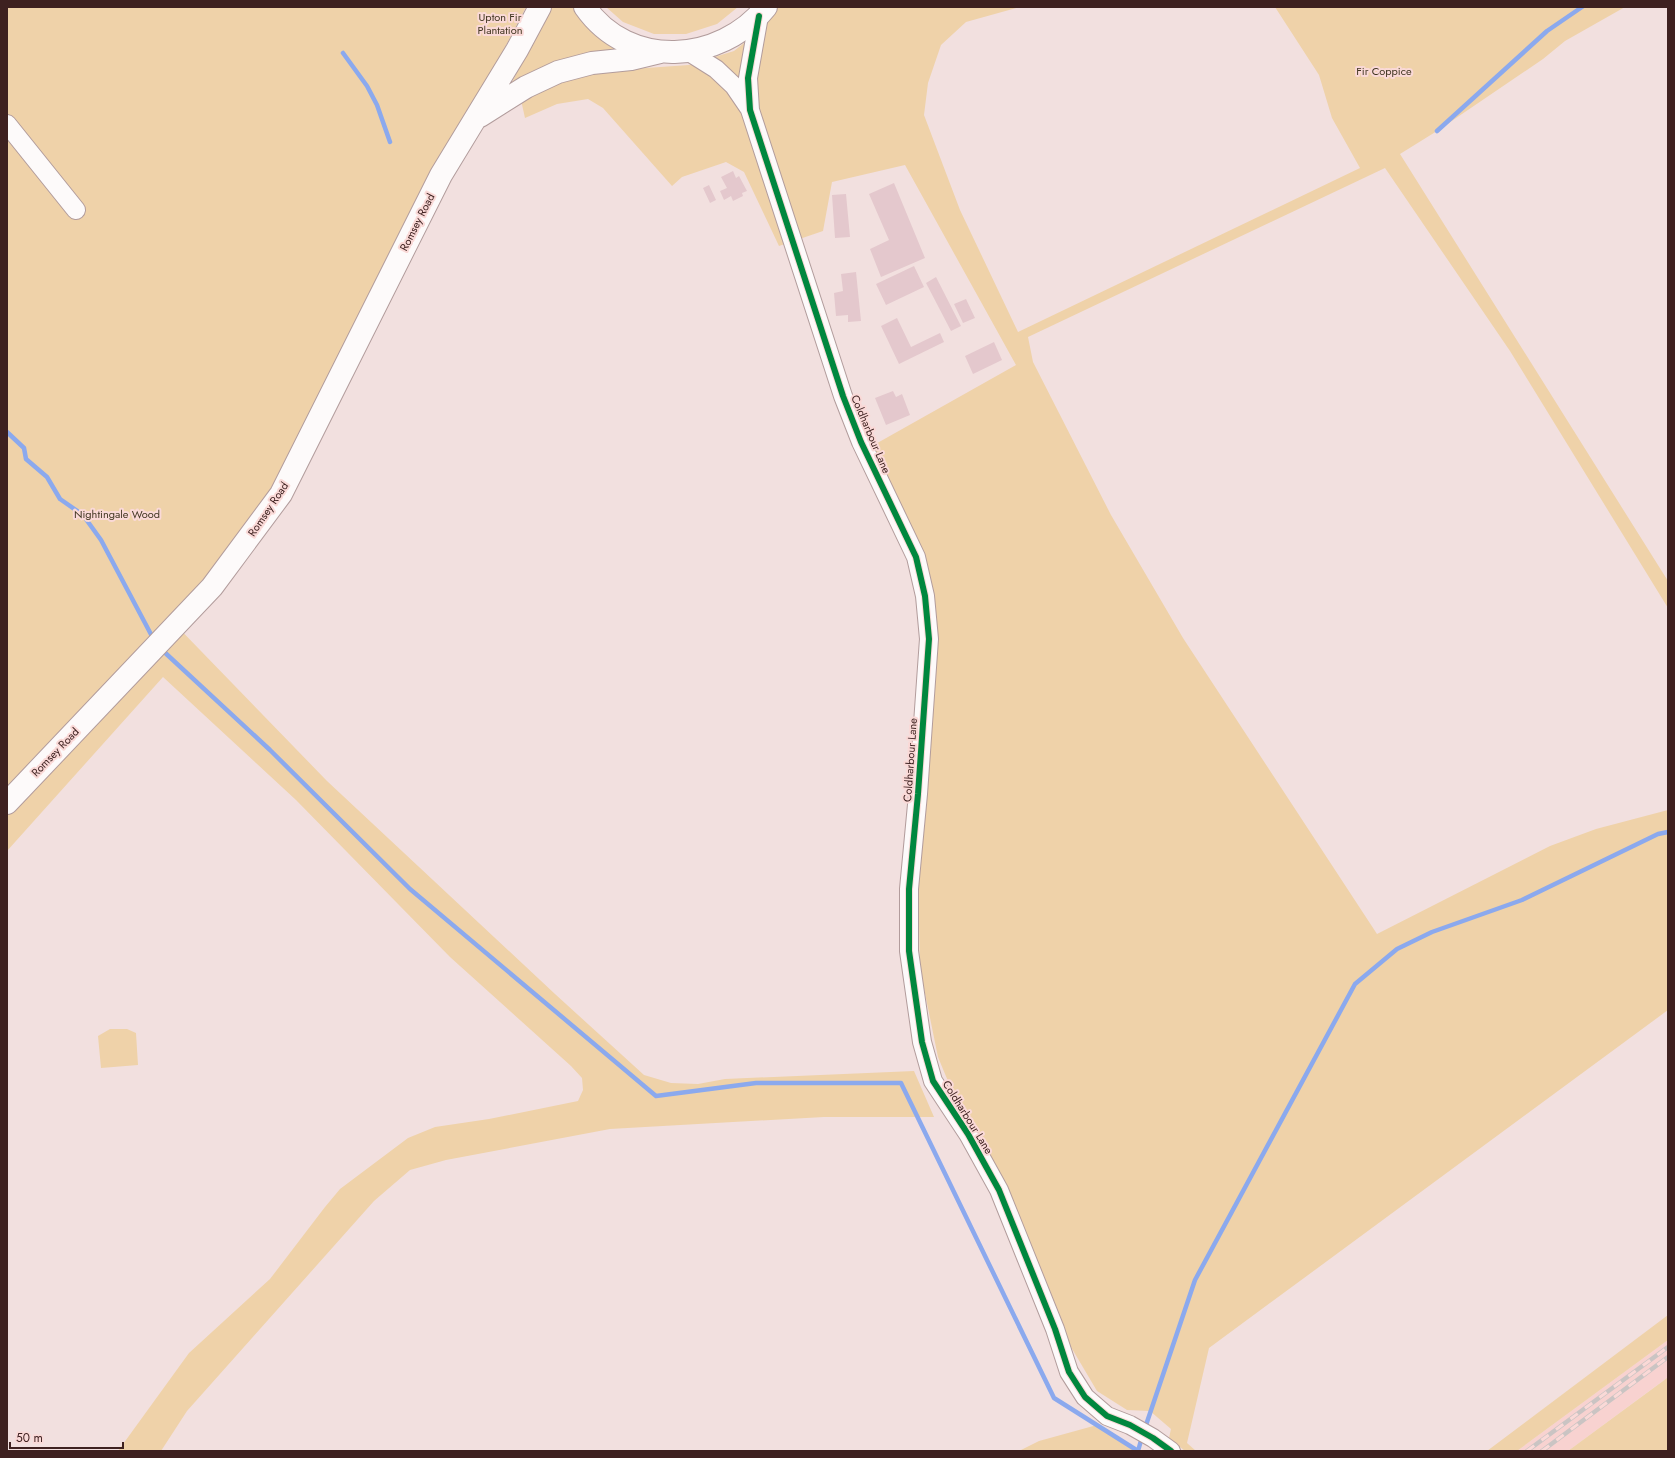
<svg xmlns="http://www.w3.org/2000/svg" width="1675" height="1458" viewBox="0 0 1675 1458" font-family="Jost,sans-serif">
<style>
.built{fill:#f8d2d0}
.green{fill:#efd2a9}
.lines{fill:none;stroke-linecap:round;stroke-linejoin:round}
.stream{stroke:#8ba9ee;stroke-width:4.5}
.building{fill:#e4c8cd}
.minor-casing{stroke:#b29c9c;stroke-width:20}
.major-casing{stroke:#b29c9c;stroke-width:24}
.minor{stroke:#fdfafa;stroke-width:18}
.major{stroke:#fdfafa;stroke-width:22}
.rail-casing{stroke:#cac4c3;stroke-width:4.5}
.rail{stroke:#fad9d7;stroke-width:3;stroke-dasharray:9;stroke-linecap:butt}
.cycleway-casing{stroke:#fad9d7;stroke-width:8}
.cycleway{stroke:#00873e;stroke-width:6}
.labels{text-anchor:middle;stroke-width:4;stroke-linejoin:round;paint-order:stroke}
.park-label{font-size:11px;fill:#403520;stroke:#fad9d7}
.street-label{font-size:11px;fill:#3e2120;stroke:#fad9d7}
</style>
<rect width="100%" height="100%" fill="#f2e0df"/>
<path class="built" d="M 1668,1340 L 1668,1377 L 1568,1451 L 1517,1451 Z"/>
<path class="green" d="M 7,7 L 526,7 L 275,488 L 206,579 L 169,618 L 327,781 L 555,994 L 644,1075 L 671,1083 L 698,1084 L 725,1079 L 914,1071 L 934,1117 L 824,1117 L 610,1129 L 446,1160 L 410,1170 L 374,1201 L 187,1411 L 161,1451 L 118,1451 L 189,1353 L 270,1279 L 325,1207 L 340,1189 L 408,1138 L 435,1127 L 489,1119 L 578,1101 L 583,1090 L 582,1078 L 571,1066 L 450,957 L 296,800 L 163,677 L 7,851 Z
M 551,7 L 577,7 L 622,48 C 612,52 602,50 592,52 C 563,57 536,71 511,84 Z
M 606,7 L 738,7 L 717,24 L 686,34 L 654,34 L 623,22 Z
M 778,7 L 1020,7 L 966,22 L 941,45 L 928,83 L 924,115 L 960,210 L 1018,332 L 1360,168 L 1332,118 L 1319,75 L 1275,7 L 1625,7 L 1565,41 L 1543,59 L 1437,131 L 1400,154 L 1668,581 L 1668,608 L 1510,351 L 1385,168 L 1028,337 L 1033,362 L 1111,515 L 1183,638 L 1377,934 L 1550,846 L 1596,829 L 1668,810 L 1668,1010 L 1209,1348 L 1187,1443 L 1196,1451 L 1185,1451 L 1169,1438 L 1171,1429 L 1150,1411 L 1127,1410 L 1097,1391 L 1071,1347 L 1063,1323 L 1022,1222 L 989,1152 L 965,1107 L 950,1086 L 938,1057 L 920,969 L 918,880 L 922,844 L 935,641 L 872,446 L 1016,365 L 905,165 L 832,182 L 823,231 L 779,246 L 744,172 L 726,162 L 682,177 L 672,186 L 603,108 L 588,99 L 557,104 L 525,118 L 521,100 L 560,81 L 589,72 L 689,65 L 734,51 L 764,27 Z
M 110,1029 L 127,1029 L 136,1033 L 138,1065 L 101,1068 L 98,1036 Z
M 1668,1315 L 1668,1340 L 1517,1451 L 1487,1451 Z
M 1668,1377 L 1668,1451 L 1568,1451 L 1663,1381 Z
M 1097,1425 L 1138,1451 L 1019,1451 L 1039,1441 Z"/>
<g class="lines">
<path class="stream" d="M 343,53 L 367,86 L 377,105 L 390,142
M 1437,131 L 1547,31 L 1582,7
M 7,432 L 24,448 L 26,459 L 47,477 L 60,499 L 83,515 L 101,540 L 154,640
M 161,649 L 270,750 L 410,889 L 656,1096 L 756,1083 L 901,1083 L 1054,1398 L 1138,1451 L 1142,1437
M 1145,1428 L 1195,1280 L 1355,984 L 1397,949 L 1432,932 L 1522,900 L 1658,834 L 1668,832"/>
</g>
<path class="building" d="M 733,171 L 736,178 L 739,176 L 747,191 L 742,193 L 743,196 L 733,201 L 731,196 L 724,200 L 720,191 L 727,188 L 721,177 Z
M 894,183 L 925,258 L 881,277 L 870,249 L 889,240 L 869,194 Z
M 709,185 L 716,200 L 710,203 L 703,188 Z
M 846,194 L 850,237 L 835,238 L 832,195 Z
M 914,266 L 924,287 L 886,305 L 876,284 Z
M 856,272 L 861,321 L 848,322 L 848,315 L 836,316 L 834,293 L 843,291 L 841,274 Z
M 936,277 L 961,326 L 951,331 L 926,283 Z
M 966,299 L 975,318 L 963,323 L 954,304 Z
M 897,318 L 911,347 L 940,333 L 944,342 L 899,364 L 881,326 Z
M 994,342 L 1002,360 L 973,374 L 965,356 Z
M 893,391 L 896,397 L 902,394 L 910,415 L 886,425 L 875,398 Z"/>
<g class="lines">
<defs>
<path id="minor" d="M 759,16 L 748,78 L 750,110 L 843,396 L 861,442 L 916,557 L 925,596 L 929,639 L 918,794 L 909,889 L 909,951 L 922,1042 L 933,1081 L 968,1134 L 999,1190 L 1055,1329 L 1069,1372 L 1085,1397 L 1107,1416 L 1130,1425 L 1153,1438 L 1171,1451
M 689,52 L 716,69 L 734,86 L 749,108
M 7,124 L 76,210"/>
<path id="major" d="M 585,7 C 629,70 720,64 766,7
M 480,116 L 526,87 L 558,72 L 592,63 L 631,59 L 660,52
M 7,803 L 212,587 L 281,494 L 441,175 L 517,50 L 540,7"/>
</defs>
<use href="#minor" class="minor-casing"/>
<use href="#major" class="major-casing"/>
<use href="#minor" class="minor"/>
<use href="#major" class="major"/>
<defs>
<path id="rail" d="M 1527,1451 L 1668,1347
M 1542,1451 L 1668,1357"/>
</defs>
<use href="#rail" class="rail-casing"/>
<use href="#rail" class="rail"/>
<defs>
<path id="cycleway" d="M 759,16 L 748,78 L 750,110 L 843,396 L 861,442 L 916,557 L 925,596 L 929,639 L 918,794 L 909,889 L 909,951 L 922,1042 L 933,1081 L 968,1134 L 999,1190 L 1055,1329 L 1069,1372 L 1085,1397 L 1107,1416 L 1130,1425 L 1153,1438 L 1171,1451"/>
</defs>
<use href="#cycleway" class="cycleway-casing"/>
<use href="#cycleway" class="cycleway"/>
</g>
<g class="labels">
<g class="park-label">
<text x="500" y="21">Upton Fir<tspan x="500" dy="13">Plantation</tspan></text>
<text x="1384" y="75">Fir Coppice</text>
<text x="117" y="518">Nightingale Wood</text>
</g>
<g class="street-label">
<text transform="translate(417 222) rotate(-63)" y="4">Romsey Road</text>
<text transform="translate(871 434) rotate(67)" y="4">Coldharbour Lane</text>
<text transform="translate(268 509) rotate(-56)" y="4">Romsey Road</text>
<text transform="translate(55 752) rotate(-46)" y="4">Romsey Road</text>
<text transform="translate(910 760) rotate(-86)" y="4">Coldharbour Lane</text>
<text transform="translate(968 1117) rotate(58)" y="4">Coldharbour Lane</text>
</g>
</g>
<rect width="1675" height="1458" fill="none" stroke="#3e2120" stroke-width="16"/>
<path d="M10 1442v6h113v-6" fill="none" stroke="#3e2120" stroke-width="2"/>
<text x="16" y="1442" font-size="12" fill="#3e2120" stroke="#fad9d7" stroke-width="3" paint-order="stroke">50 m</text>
</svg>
